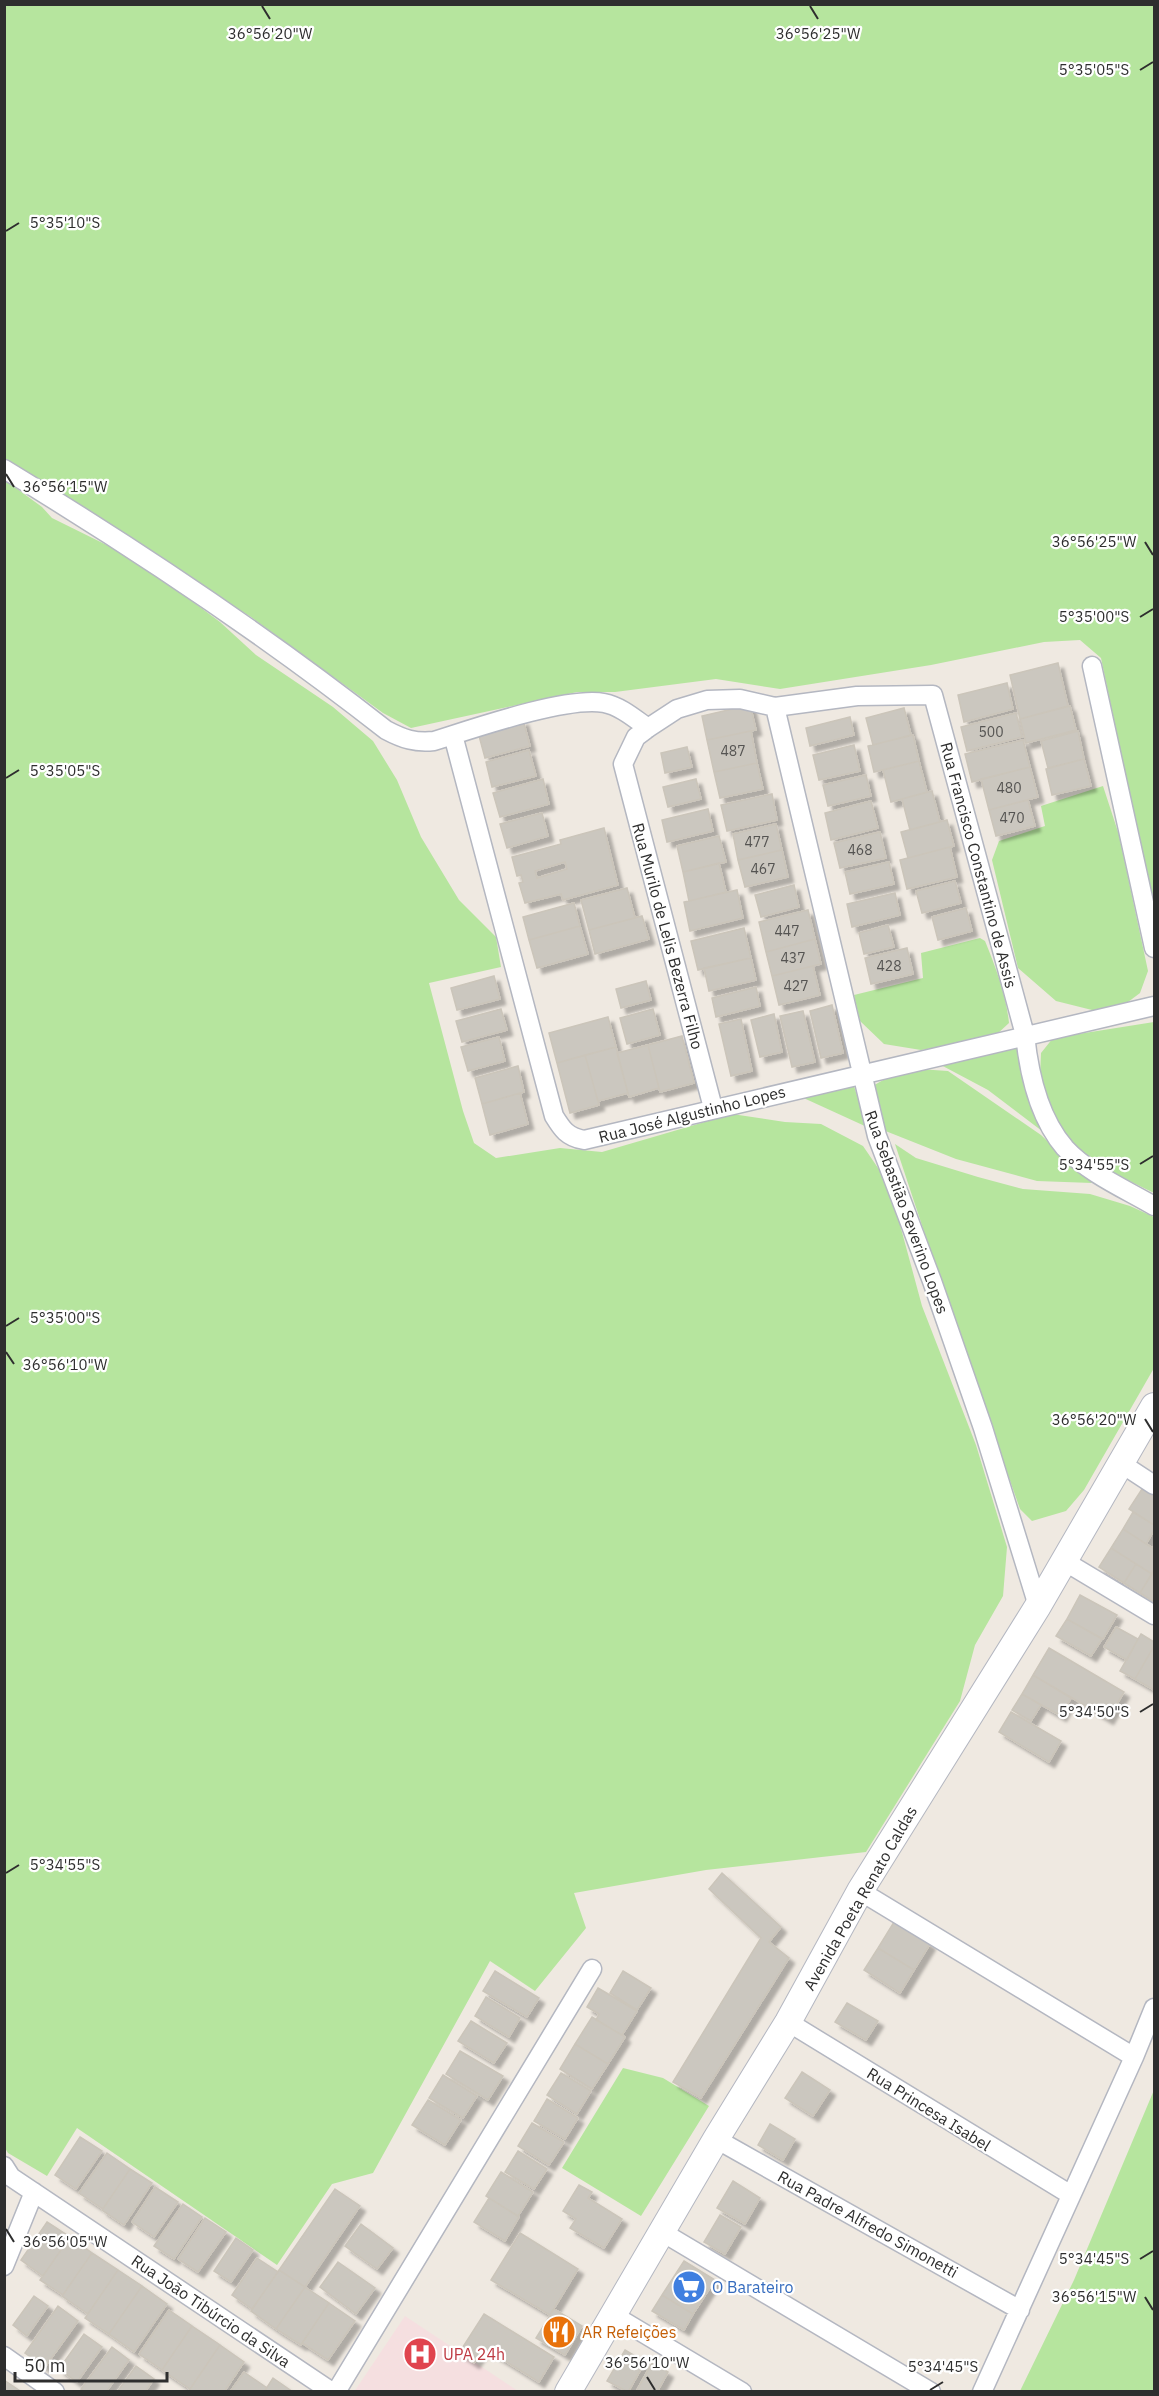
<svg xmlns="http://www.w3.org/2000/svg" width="1159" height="2396" viewBox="0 0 1159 2396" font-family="'IBM Plex Sans',sans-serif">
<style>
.medical{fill:#f5dfe0}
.green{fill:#b6e59e}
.building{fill:#cbc7bf;stroke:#cbc5ba;stroke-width:1.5;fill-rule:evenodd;filter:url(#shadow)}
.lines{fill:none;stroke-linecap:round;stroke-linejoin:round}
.minor-casing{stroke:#b4b7c1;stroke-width:21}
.secondary-casing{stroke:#b4b7c1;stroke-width:28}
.minor{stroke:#fff;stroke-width:18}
.secondary{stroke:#fff;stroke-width:26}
.ticks{fill:none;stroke:#2e2e2e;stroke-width:2}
.labels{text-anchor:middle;stroke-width:4.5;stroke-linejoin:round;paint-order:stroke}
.number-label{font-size:14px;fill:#555452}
.street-label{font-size:16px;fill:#2e2e2e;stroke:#fff}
.shop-label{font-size:16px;fill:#366cbe;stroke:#fff;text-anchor:start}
.food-label{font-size:16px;fill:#c56008;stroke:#fff;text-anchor:start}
.health-label{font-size:16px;fill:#be3a42;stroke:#fff;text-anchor:start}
.ticks-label{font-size:15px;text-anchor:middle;fill:#2e2e2e;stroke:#fff;stroke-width:4.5;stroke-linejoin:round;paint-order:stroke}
</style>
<defs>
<filter id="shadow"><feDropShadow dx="5.5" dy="5.5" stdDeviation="1.5" flood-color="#0004"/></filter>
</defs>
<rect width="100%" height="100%" fill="#efe9e1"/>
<path class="medical" d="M 405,2316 L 518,2391 L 354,2392 Z"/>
<path class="green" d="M 4,5 L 1154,5 L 1154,912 L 1101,658 L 1080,640 L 1044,642 L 931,665 L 780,689 L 716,679 L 615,692 L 577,692 L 411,728 L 383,713 L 251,617 L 5,463 Z
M 5,480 L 42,507 L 52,518 L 137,560 L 220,622 L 256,655 L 333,707 L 373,741 L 397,780 L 421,837 L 459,900 L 496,937 L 501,967 L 429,983 L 463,1111 L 474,1143 L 496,1158 L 560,1148 L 602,1152 L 732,1114 L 785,1122 L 821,1124 L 863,1146 L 889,1184 L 922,1306 L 976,1445 L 1007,1547 L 1003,1596 L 975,1645 L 960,1701 L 866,1852 L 706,1870 L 574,1893 L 586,1928 L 535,1991 L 490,1961 L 373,2173 L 332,2184 L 277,2265 L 77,2128 L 47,2176 L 8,2153 L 5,2148 Z
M 1103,786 L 1119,835 L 1148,971 L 1140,993 L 1120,1008 L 1096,1011 L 1056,1001 L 1018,968 L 992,860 L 999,841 L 1045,826 L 1041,806 Z
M 980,938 L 985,941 C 996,968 1006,994 1009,1023 L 996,1035 L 956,1044 L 921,1050 L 884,1044 L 860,1021 L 854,995 L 923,978 L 921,953 Z
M 1154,1022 L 1154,1193 L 1103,1168 L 1068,1142 L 1045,1107 L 1040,1077 L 1041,1053 L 1053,1038 Z
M 1016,1042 L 1042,1131 L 988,1090 L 939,1064 Z
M 904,1068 L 948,1071 L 1041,1135 L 1092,1183 L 1037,1181 L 956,1159 L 883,1130 L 871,1087 Z
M 853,1083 L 867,1127 L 797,1095 Z
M 895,1144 L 916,1158 L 978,1177 L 1023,1189 L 1090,1194 L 1130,1206 L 1154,1217 L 1154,1368 L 1084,1490 L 1066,1511 L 1032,1521 L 1020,1509 L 960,1340 Z
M 623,2068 L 663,2078 L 709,2106 L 641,2216 L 562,2168 Z
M 1154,2090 L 1154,2391 L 1020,2391 L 1074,2280 Z"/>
<path class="building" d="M 1058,663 L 1068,706 L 1020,719 L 1010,675 Z
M 1007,683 L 1013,709 L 964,722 L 958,695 Z
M 750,705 L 756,730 L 707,740 L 702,716 Z
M 1070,706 L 1076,730 L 1026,743 L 1020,719 Z
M 904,708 L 911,735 L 873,745 L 866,718 Z
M 1016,713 L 1022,737 L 967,751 L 961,727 Z
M 850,717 L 854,735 L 810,746 L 806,728 Z
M 523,720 L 530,746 L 485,758 L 478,732 Z
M 751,731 L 757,763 L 714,772 L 707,740 Z
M 1078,731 L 1084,759 L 1048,768 L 1041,741 Z
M 913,735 L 919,761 L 874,772 L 868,746 Z
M 1023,740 L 1030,767 L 972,782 L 965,754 Z
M 854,745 L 860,771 L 819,780 L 813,755 Z
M 687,747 L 692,767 L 665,773 L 661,753 Z
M 529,750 L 536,776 L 492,787 L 486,762 Z
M 1084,759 L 1091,786 L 1052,795 L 1046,769 Z
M 919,761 L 927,792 L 891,802 L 883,770 Z
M 757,763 L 763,789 L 720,798 L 714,772 Z
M 1030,767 L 1038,797 L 989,810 L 981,779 Z
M 866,775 L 871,796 L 828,806 L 823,785 Z
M 543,779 L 549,804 L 500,817 L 493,793 Z
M 696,779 L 701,799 L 668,807 L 663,787 Z
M 932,791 L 940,822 L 910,830 L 902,799 Z
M 772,794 L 777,820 L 727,831 L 721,805 Z
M 1028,800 L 1035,826 L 996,836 L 989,810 Z
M 871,801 L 878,828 L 831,840 L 825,813 Z
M 708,809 L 713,831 L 667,842 L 662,820 Z
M 542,813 L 548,836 L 507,848 L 500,824 Z
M 947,820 L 954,846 L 908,858 L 901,832 Z
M 776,824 L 782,850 L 738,860 L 733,834 Z
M 604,828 L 618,885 L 563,900 L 561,894 L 525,903 L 519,883 L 523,882 L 521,875 L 517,876 L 512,857 L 561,844 L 560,840 ZM 565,862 L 567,869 L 537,878 L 535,871 Z
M 880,832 L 886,858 L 840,868 L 834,843 Z
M 719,836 L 726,862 L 683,872 L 677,846 Z
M 950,847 L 957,877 L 907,889 L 900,860 Z
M 782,850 L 788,877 L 745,887 L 738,860 Z
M 889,862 L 894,884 L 850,894 L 845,872 Z
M 719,863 L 726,892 L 689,901 L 683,872 Z
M 955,881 L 961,903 L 922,913 L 916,891 Z
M 794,885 L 799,907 L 761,917 L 755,895 Z
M 627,888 L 635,918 L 589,930 L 581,900 Z
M 737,890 L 743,918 L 690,931 L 684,902 Z
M 895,893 L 900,915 L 852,927 L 847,904 Z
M 574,903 L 580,926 L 529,940 L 523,917 Z
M 966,908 L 972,931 L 938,940 L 932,917 Z
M 808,910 L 815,939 L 766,952 L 759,922 Z
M 642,916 L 649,939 L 595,954 L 589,930 Z
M 888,925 L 894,947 L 864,954 L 859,933 Z
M 580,926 L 588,954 L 537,968 L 529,940 Z
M 744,928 L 751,958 L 698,970 L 691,941 Z
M 815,939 L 821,964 L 772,976 L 766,952 Z
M 907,948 L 913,974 L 871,984 L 865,958 Z
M 751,958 L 756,980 L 709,991 L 704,968 Z
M 813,966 L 820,995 L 779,1005 L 772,976 Z
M 494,976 L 500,999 L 457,1010 L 451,988 Z
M 646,981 L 651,1000 L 621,1008 L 616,989 Z
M 756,987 L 760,1006 L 716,1017 L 712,998 Z
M 832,1005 L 843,1053 L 821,1058 L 810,1011 Z
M 501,1009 L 507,1030 L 462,1042 L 456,1021 Z
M 653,1009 L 660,1035 L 627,1044 L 620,1018 Z
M 803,1011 L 815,1062 L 792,1067 L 780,1016 Z
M 774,1014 L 782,1052 L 760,1057 L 751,1020 Z
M 608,1017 L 616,1047 L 557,1063 L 549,1033 Z
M 741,1019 L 752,1071 L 731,1076 L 719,1024 Z
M 682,1036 L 694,1083 L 660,1092 L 648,1045 Z
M 499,1037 L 505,1061 L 468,1071 L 461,1047 Z
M 648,1045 L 659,1088 L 629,1097 L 617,1053 Z
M 616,1047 L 628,1093 L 598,1101 L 585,1055 Z
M 585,1055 L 599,1105 L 570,1113 L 557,1063 Z
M 518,1066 L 524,1092 L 482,1104 L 475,1078 Z
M 520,1093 L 528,1124 L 490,1135 L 482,1104 Z
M 1142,1489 L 1154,1496 L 1154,1525 L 1129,1509 Z
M 1133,1512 L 1154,1525 L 1154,1530 L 1146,1544 L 1123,1529 Z
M 1123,1529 L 1154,1549 L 1154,1570 L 1152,1574 L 1111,1548 Z
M 1111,1548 L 1136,1564 L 1124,1583 L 1099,1567 Z
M 1136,1564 L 1152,1574 L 1140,1593 L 1124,1583 Z
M 1154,1570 L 1154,1602 L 1140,1593 Z
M 1080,1595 L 1117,1615 L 1103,1639 L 1067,1619 Z
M 1067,1619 L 1102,1639 L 1091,1656 L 1056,1636 Z
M 1116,1627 L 1138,1639 L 1127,1660 L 1104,1647 Z
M 1141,1634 L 1154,1642 L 1154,1646 L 1135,1679 L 1120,1671 Z
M 1154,1646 L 1154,1690 L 1135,1679 Z
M 1049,1648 L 1124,1692 L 1108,1719 L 1033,1675 Z
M 1033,1675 L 1071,1698 L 1061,1716 L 1022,1694 Z
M 1022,1694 L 1041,1705 L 1031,1721 L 1012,1710 Z
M 1011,1712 L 1061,1741 L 1049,1762 L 999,1732 Z
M 722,1873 L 781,1927 L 769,1942 L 789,1958 L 701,2098 L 673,2082 L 761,1938 L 709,1889 Z
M 894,1922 L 930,1944 L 914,1970 L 878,1948 Z
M 878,1948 L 914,1970 L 900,1993 L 864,1970 Z
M 495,1971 L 539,1998 L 527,2017 L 483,1991 Z
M 623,1971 L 651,1988 L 637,2010 L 610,1993 Z
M 598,1988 L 637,2011 L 622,2035 L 596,2020 L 599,2014 L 587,2007 Z
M 486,1997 L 520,2018 L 509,2037 L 475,2016 Z
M 847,2003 L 878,2021 L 866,2040 L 835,2022 Z
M 592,2017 L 625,2037 L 608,2064 L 575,2044 Z
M 471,2021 L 507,2043 L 494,2063 L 458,2041 Z
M 575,2044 L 608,2064 L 592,2089 L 560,2069 Z
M 460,2051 L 503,2076 L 488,2100 L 446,2074 Z
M 802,2072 L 830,2090 L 813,2116 L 785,2098 Z
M 561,2073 L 591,2091 L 577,2114 L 547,2095 Z
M 443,2075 L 477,2096 L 463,2118 L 429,2098 Z
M 547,2099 L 578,2118 L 565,2139 L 534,2121 Z
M 428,2100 L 461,2120 L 445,2145 L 412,2125 Z
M 532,2123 L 564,2142 L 549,2165 L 518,2146 Z
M 770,2124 L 795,2139 L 783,2160 L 758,2145 Z
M 80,2137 L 102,2151 L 76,2189 L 55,2175 Z
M 518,2151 L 547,2169 L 534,2189 L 505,2172 Z
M 107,2153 L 130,2169 L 103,2209 L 79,2193 Z
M 130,2169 L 152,2183 L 124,2225 L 102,2210 Z
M 501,2172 L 533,2192 L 518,2216 L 486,2196 Z
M 733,2181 L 760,2198 L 745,2224 L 717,2208 Z
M 579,2185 L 592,2192 L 588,2198 L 622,2219 L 604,2248 L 570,2228 L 576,2219 L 563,2211 Z
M 155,2187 L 178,2202 L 154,2237 L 132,2222 Z
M 335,2189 L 360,2206 L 305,2287 L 279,2270 Z
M 489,2198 L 519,2217 L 505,2241 L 474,2222 Z
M 183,2204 L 202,2217 L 174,2259 L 154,2246 Z
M 720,2215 L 741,2227 L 725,2254 L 704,2242 Z
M 205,2218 L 226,2232 L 198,2272 L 178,2259 Z
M 47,2222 L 70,2237 L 43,2276 L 21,2260 Z
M 361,2224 L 393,2248 L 377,2269 L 345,2246 Z
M 520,2233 L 578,2269 L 550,2315 L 491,2280 Z
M 70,2237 L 92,2253 L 63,2295 L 40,2280 Z
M 236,2238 L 253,2250 L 231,2282 L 214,2271 Z
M 92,2253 L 118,2270 L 88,2314 L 62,2296 Z
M 257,2258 L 278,2272 L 252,2309 L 232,2295 Z
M 684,2261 L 715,2280 L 693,2314 L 662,2295 Z
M 338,2262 L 375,2288 L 356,2314 L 320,2287 Z
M 118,2270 L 142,2286 L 109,2334 L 85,2318 Z
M 279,2270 L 305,2287 L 276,2329 L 251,2311 Z
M 142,2286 L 167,2304 L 134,2352 L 109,2334 Z
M 305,2287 L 329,2303 L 301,2345 L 276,2329 Z
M 662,2295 L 693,2314 L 684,2330 L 652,2311 Z
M 34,2296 L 48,2306 L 27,2336 L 13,2325 Z
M 329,2303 L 355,2321 L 328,2360 L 302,2343 Z
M 58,2306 L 78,2321 L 45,2367 L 25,2353 Z
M 554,2309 L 582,2326 L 565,2355 L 536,2338 Z
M 169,2310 L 192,2326 L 162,2370 L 139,2354 Z
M 484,2314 L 554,2357 L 539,2382 L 484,2348 L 474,2363 L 459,2353 Z
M 192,2326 L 220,2345 L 190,2389 L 162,2370 Z
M 84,2334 L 102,2347 L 77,2382 L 59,2369 Z
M 220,2345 L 244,2362 L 224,2392 L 188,2392 Z
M 112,2347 L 129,2360 L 106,2392 L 85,2392 L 81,2389 Z
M 625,2350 L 645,2362 L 628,2392 L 607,2381 Z
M 652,2363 L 668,2372 L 657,2392 L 636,2392 Z
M 136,2366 L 154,2379 L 145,2392 L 117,2392 Z
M 244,2372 L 267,2388 L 264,2392 L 230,2392 Z
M 273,2378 L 293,2392 L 264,2392 Z
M 4,2380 L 20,2391 L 4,2392 Z"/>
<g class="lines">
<defs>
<path id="minor" d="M 4,469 C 136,549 265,635 386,730 C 403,739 415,743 434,741 C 472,729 567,696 604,703 C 620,706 634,718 648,728
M 1092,666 L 1154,948
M 775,707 L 877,1136 L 932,1281 L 983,1428 L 1038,1606
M 453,735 L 554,1116 C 562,1129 567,1137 584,1140 L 1154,1006
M 713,1108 L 623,764 L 636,737 L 648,728 L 677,709 L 707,700 L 740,699 L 775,707 L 857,696 L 933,695 L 1025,1035 C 1029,1074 1039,1118 1065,1148 C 1088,1173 1125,1189 1154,1206
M 1122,1464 L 1154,1485
M 1064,1561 L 1154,1615
M 860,1891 L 1134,2057
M 788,2022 L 1071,2195
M 716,2139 L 1020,2310
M 4,2166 L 11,2177 L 332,2392
M 662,2232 L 931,2392
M 4,2266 L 34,2192
M 613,2315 L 742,2392
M 4,2356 L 55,2392
M 336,2392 L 592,1969
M 982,2392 L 1134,2057 L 1154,2008"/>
<path id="secondary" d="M 568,2392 L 716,2139 L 788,2022 L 860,1891 L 1038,1606 L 1154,1406"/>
</defs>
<use href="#minor" class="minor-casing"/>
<use href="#secondary" class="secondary-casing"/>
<use href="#minor" class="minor"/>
<use href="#secondary" class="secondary"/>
</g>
<path class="ticks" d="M 262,6 L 270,19M 810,6 L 818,19M 1140,70 L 1153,62M 6,231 L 19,223M 6,474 L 14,487M 1145,542 L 1153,555M 1140,617 L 1153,609M 6,778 L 19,770M 1140,1164 L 1153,1156M 6,1326 L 19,1318M 6,1352 L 14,1364M 1145,1419 L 1153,1432M 1140,1712 L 1153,1704M 6,1873 L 19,1865M 6,2229 L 14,2242M 1140,2259 L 1153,2251M 1145,2297 L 1153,2310M 647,2377 L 655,2390M 930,2390 L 943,2382"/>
<defs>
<symbol id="supermarket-disc" viewBox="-11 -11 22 22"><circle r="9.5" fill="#3f7fe0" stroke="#fff"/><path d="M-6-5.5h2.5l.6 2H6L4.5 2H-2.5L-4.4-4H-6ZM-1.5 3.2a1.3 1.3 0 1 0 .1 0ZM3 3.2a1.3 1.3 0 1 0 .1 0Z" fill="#fff"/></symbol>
<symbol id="restaurant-disc" viewBox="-11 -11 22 22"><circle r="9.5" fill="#e8710a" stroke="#fff"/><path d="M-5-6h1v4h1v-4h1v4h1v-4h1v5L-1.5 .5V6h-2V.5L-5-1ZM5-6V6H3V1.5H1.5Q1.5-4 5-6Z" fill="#fff"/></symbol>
<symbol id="hospital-disc" viewBox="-11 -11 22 22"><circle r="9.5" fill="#e0444e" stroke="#fff"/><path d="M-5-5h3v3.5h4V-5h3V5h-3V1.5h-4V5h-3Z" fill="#fff"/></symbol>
</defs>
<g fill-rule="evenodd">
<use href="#supermarket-disc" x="670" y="2268" width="38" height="38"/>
<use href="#restaurant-disc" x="540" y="2313" width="38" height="38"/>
<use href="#hospital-disc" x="401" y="2335" width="38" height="38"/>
</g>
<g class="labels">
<g class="number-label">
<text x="991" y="737">500</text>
<text x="733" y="756">487</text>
<text x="1009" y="793">480</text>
<text x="1012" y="823">470</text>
<text x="757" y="847">477</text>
<text x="860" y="855">468</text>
<text x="763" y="874">467</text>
<text x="787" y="936">447</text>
<text x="793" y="963">437</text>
<text x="889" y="971">428</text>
<text x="796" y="991">427</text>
</g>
<g class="street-label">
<text transform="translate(979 865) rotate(75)" y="6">Rua Francisco Constantino de Assis</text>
<text transform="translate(668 936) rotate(75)" y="6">Rua Murilo de Lelis Bezerra Filho</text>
<text transform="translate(692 1114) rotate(-14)" y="6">Rua José Algustinho Lopes</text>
<text transform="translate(907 1212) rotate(70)" y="6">Rua Sebastião Severino Lopes</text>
<text transform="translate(860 1898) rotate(-60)" y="6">Avenida Poeta Renato Caldas</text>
<text transform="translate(929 2109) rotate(32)" y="6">Rua Princesa Isabel</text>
<text transform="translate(868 2224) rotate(29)" y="6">Rua Padre Alfredo Simonetti</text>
<text transform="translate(211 2311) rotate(34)" y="6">Rua João Tibúrcio da Silva</text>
</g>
<g class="shop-label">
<text x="712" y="2293">O Barateiro</text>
</g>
<g class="food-label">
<text x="582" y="2338">AR Refeições</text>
</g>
<g class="health-label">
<text x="443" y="2360">UPA 24h</text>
</g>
</g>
<g class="ticks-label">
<text x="270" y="39">36°56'20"W</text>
<text x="818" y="39">36°56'25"W</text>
<text x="1094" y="75">5°35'05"S</text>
<text x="65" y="228">5°35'10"S</text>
<text x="65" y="492">36°56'15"W</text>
<text x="1094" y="547">36°56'25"W</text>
<text x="1094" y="622">5°35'00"S</text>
<text x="65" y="776">5°35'05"S</text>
<text x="1094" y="1170">5°34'55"S</text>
<text x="65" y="1323">5°35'00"S</text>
<text x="65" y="1370">36°56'10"W</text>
<text x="1094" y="1425">36°56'20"W</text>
<text x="1094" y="1717">5°34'50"S</text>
<text x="65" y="1870">5°34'55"S</text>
<text x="65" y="2247">36°56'05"W</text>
<text x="1094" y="2264">5°34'45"S</text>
<text x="1094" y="2302">36°56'15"W</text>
<text x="647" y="2368">36°56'10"W</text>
<text x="943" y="2372">5°34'45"S</text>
</g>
<rect width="1159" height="2396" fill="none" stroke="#2e2e2e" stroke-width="12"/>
<path d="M15 2372v9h152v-9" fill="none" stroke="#2e2e2e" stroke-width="3"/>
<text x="24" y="2372" font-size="18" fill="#2e2e2e" stroke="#ffffff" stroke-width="4.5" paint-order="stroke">50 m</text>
</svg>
